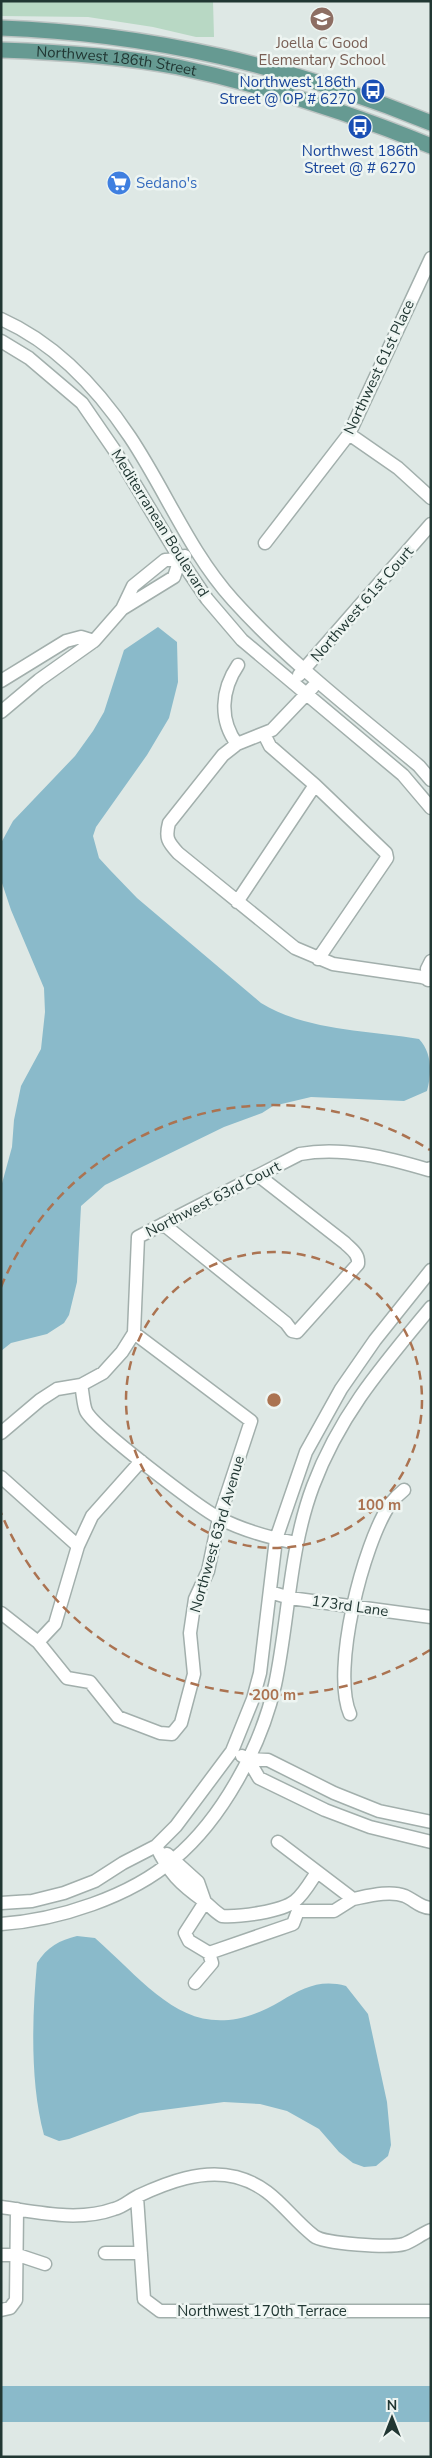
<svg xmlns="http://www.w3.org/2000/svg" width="432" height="2458" viewBox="0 0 432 2458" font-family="'Nunito Sans',sans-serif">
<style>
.green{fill:#b8d8c4}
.water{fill:#8abaca}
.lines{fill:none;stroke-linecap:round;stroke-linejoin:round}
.minor-casing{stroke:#a2afac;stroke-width:15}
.major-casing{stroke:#bcc3c2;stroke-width:18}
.minor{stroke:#fff;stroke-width:12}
.major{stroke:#669a92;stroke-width:15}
.ring{fill:none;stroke:#ab7351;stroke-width:2.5;stroke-dasharray:9 6}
.labels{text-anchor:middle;stroke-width:5;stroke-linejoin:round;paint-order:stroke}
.education-label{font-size:15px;fill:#785e54;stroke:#eef5f2}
.street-label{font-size:15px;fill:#213733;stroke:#eef5f2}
.transit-label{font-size:15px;fill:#164399;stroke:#eef5f2;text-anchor:end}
.shop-label{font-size:15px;fill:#366cbe;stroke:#eef5f2;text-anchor:start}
.centre{fill:#ab7351;stroke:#eef5f2;stroke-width:2.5}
.ring-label{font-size:15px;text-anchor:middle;font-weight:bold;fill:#ab7351;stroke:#eef5f2;stroke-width:5;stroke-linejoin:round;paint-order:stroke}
</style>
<rect width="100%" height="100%" fill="#dee8e5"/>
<path class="green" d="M 1,1 L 213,1 L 214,37 L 196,37 L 153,27 L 88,17 L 1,16 Z"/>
<path class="water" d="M 158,627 L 177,642 L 178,682 L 169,718 L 147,755 L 96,827 L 93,836 L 99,858 L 110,870 L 137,898 L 261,1003 C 307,1031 367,1030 419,1039 C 432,1053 432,1072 427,1091 L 404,1101 L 311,1097 L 273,1106 L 262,1113 L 224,1127 L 105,1185 L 81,1206 L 77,1282 L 69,1315 L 64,1323 L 47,1334 L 11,1343 L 1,1351 L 1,1187 L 12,1147 L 14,1120 L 21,1086 L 41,1049 L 45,1012 L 44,988 L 11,910 L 1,880 L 1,843 L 13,821 L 75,756 L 93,731 L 104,712 L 124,650 Z
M 77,1936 L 95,1938 C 156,1992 194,2052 281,2001 C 303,1988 320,1979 346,1986 L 368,2014 L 387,2102 L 391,2145 L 388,2156 L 376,2166 L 364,2167 L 353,2163 L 339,2152 L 319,2129 L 287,2111 L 260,2104 L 224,2102 L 140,2113 L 69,2139 L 59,2141 L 44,2135 C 30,2083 32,2017 37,1963 C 47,1947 60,1940 77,1936 Z
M 1,2386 L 431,2386 L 431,2422 L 1,2422 Z"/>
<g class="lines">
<defs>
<path id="minor" d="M 1,319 C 55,343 98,389 130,437 C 166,491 189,551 233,600 C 288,661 356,713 419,766 L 431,780
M 1,341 L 29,358 L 82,403 L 115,451 L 180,559 L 207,599 L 242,640 L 403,775 L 431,808
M 349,434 L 398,468 L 431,498
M 265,543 L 349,434 L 431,258
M 122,609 L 174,577 L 180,559
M 299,675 L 431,524
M 1,681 L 66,641 L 81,637 L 94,641 L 122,609 L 133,586 L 165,560 L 180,559 L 185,556
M 313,687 L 272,730 L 237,744 L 223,755 L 169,823 C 165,838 168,842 178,853 L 295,948 L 333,964 L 422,977 L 431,980
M 1,712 L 39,680 L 94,641
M 264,734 L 270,746 L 315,785 L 386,853 L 387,858 L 318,959
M 237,744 C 219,720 221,690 238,665
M 237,902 L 315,785
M 428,980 L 427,969 L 431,961
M 163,1224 L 286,1323 L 292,1331 L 297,1332 L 358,1264 C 359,1254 352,1250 345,1243 L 259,1176
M 81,1385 C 83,1393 83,1404 86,1411 C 94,1428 200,1508 219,1518 C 242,1530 271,1538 296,1543
M 1,1433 L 40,1400 L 57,1389 L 81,1385 L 103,1373 L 122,1352 L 134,1333 L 138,1237 L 300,1154 C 342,1146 389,1158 429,1170 L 431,1168
M 1,1477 L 78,1546
M 270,1592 L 290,1598 L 431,1617
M 1,1613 L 38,1642 L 67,1678 L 90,1682 L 118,1717 L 160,1733 L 172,1734 L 181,1723 L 194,1674 L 190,1633 L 195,1599 L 208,1571 L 219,1518 L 251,1421 L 134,1333
M 38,1642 L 55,1624 L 78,1546 L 92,1516 L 141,1461
M 350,1714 C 331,1670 363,1544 390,1504 C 394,1499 399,1494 404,1490
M 242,1756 L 248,1759 L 268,1760 L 334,1793 L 379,1811 L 431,1822
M 248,1759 L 259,1778 L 325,1810 L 370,1827 L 431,1842
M 278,1842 L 353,1899 C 368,1896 390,1890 405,1896 C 414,1900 421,1908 431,1908
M 156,1846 C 169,1873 180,1884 204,1901 C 210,1906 215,1912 222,1916 C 239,1917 281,1912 295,1901 C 304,1894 311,1881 317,1872
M 167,1854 L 198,1882 L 205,1902
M 1,1903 L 32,1901 L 64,1893 L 95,1881 L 123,1863 L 156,1846 L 176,1826 L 232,1751 L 253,1699 L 260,1673 L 276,1539 L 306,1452 L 341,1389 L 375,1340 L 431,1270
M 1,1924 C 58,1920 130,1897 174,1859 C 222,1819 261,1747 275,1685 C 289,1619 289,1550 313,1486 C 340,1414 383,1365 431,1307
M 209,1953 L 293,1924 L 298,1911 L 334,1911 L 353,1899
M 195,1983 L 212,1963 L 209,1953 L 189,1941 L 185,1933 L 205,1902
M 137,2197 L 144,2299 L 160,2311 L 431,2311
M 1,2207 C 37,2212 78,2222 114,2209 C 123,2207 130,2200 138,2196 C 168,2182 202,2169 236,2177 C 274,2187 286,2214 314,2236 C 324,2244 390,2248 404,2244 C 413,2241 421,2234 431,2230
M 105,2253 L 141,2253
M 1,2255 L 18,2255 L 45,2264
M 1,2310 L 10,2308 L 16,2300 L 17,2209"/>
<g id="major">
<path d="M 1,28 C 148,33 295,67 431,123"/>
<path id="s1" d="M 1,50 C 60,52 121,56 178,67 C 264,85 350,113 431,146"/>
</g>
</defs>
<use href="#minor" class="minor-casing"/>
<use href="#major" class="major-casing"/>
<use href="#minor" class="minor"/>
<use href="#major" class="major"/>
</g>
<g class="ring">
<circle cx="274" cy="1400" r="148"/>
<path d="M430 1650A295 295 0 0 1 1 1513M1 1287A295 295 0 0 1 430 1150"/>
</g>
<defs>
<symbol id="school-disc" viewBox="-11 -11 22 22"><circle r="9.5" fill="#8d6e63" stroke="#eef5f2"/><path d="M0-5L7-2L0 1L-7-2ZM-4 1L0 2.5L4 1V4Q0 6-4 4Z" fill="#fff"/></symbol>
<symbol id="bus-disc" viewBox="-11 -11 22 22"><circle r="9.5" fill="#1a4fb4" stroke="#eef5f2"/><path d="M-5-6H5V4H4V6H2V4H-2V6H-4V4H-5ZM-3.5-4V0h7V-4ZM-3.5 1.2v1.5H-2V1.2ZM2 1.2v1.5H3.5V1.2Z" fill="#fff"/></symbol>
<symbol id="supermarket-disc" viewBox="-11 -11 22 22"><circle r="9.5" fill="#3f7fe0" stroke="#eef5f2"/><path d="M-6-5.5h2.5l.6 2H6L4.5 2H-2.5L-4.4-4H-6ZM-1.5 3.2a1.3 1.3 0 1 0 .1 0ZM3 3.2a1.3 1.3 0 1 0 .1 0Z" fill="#fff"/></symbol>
</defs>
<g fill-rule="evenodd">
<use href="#school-disc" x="308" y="5" width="28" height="28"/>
<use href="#bus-disc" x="359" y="77" width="28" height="28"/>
<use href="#bus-disc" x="346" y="113" width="28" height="28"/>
<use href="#supermarket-disc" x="105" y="169" width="28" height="28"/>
</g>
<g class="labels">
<g class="education-label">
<text x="322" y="48">Joella C Good<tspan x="322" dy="17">Elementary School</tspan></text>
</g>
<g class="street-label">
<text dy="5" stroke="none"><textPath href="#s1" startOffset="116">Northwest 186th Street</textPath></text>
<text transform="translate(379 367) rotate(-65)" y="5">Northwest 61st Place</text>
<text transform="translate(160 523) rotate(58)" y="5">Mediterranean Boulevard</text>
<text transform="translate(362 604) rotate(-49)" y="5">Northwest 61st Court</text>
<text transform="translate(213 1199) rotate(-27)" y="5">Northwest 63rd Court</text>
<text transform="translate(217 1534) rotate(-74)" y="5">Northwest 63rd Avenue</text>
<text transform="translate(350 1606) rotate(8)" y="5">173rd Lane</text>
<text x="262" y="2316">Northwest 170th Terrace</text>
</g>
<g class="transit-label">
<text x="356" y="87">Northwest 186th<tspan x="356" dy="17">Street @ OP # 6270</tspan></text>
<text x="360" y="156" text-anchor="middle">Northwest 186th<tspan x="360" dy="17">Street @ # 6270</tspan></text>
</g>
<g class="shop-label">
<text x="136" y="188">Sedano's</text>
</g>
</g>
<circle cx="274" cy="1400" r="8" class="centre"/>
<g class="ring-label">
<text x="379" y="1510">100 m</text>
<text x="274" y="1700">200 m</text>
</g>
<rect width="432" height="2458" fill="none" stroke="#213733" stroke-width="5"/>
<g transform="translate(392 2418)" stroke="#eef5f2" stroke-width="4" paint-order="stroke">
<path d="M0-4L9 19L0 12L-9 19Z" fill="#213733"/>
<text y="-8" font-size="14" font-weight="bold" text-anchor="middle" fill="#213733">N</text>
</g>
</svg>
